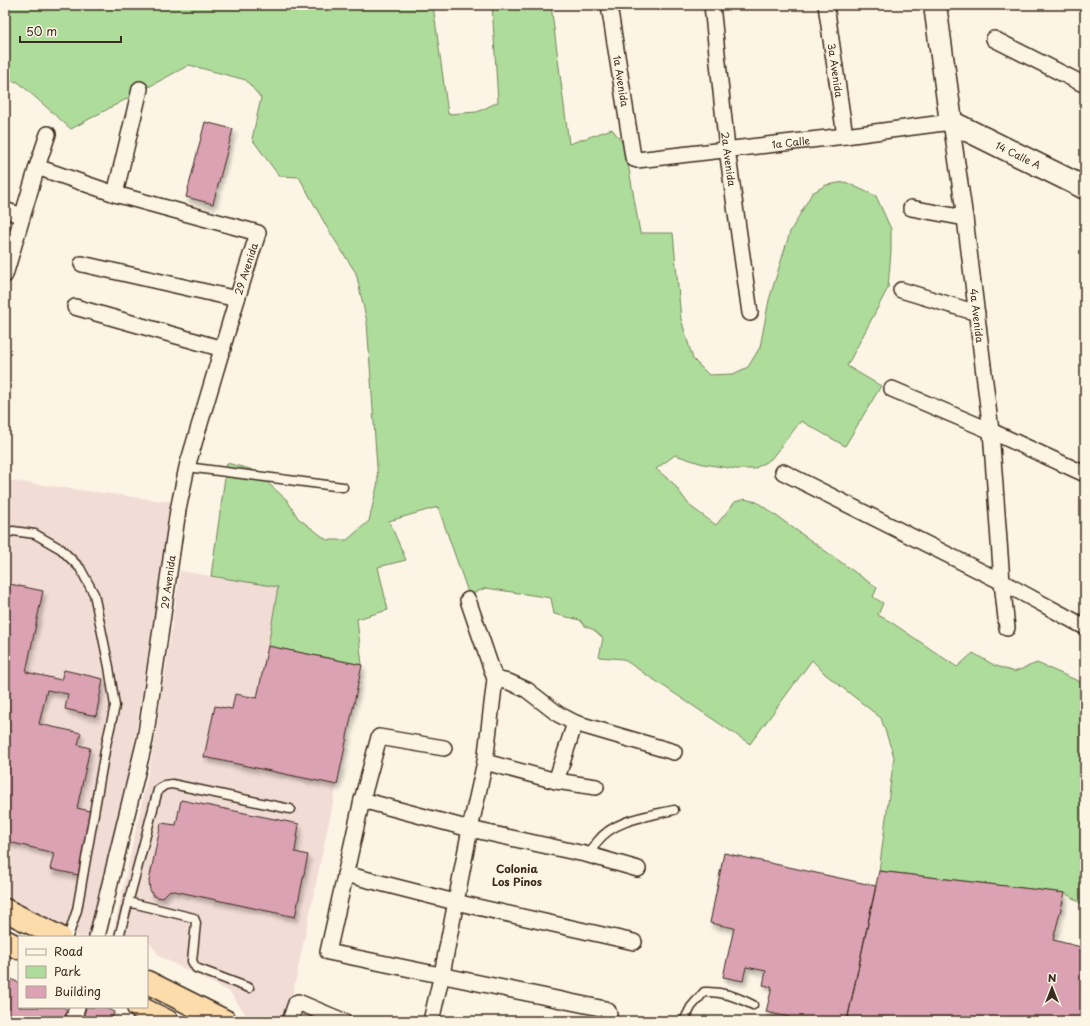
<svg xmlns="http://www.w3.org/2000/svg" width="1090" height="1026" viewBox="0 0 1090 1026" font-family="'Playpen Sans',sans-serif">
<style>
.built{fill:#f2dcd6}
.green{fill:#aedc9b;stroke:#74835c}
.building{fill:#daa2b2;stroke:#3b2a1e;filter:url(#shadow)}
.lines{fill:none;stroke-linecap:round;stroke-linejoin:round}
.lane-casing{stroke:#3b2a1e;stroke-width:11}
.street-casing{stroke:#3b2a1e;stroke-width:18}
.secondary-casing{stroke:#3b2a1e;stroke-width:25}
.highway-casing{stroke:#3b2a1e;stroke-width:25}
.lane{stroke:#fcf5e5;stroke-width:8}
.street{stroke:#fcf5e5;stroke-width:15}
.secondary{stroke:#fcf5e5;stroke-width:22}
.highway{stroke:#fddcac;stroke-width:22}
.labels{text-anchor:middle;stroke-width:3;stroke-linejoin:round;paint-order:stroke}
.street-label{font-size:10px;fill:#3b2a1e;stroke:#fcf5e5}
.neighbourhood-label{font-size:11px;font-weight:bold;fill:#3b2a1e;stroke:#fcf5e5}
</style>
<defs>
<filter id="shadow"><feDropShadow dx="2.5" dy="4.5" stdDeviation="2" flood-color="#0004"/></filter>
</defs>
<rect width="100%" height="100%" fill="#fcf5e5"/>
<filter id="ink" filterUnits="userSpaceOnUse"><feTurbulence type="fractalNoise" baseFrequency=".025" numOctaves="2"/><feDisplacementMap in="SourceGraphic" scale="8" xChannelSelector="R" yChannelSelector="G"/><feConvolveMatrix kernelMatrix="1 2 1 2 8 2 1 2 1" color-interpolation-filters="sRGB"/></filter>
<g filter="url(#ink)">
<path class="built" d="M 5,480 L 171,502 L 133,751 L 90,937 L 79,937 L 5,899 Z
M 180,571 L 278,587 L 268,646 L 362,665 L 287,1021 L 250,1021 L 230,992 L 159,956 L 150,943 L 147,942 L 147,937 L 125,937 L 113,934 L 154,746 Z"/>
<path class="green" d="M 5,5 L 433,5 L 448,114 L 477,112 L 498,102 L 492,5 L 551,5 L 569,144 L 612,129 L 625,146 L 640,233 L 673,233 L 681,319 L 693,359 L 709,375 L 733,374 L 748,367 L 760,347 L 769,300 L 790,232 L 812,193 L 826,185 L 845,182 L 876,196 L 891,229 L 891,251 L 888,288 L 847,366 L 881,386 L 845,446 L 801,421 L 771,459 L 754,469 L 736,469 L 703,464 L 675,455 L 656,469 L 673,483 L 690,506 L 716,525 L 735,502 L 744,499 L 757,502 L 877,588 L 873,597 L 883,603 L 878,615 L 891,622 L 957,667 L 973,653 L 994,665 L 1014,672 L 1037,663 L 1085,684 L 1085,906 L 1065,893 L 879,871 L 894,757 L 881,718 L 825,674 L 812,660 L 750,744 L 623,659 L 599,657 L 603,638 L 594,630 L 585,626 L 580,620 L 554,614 L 551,598 L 486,588 L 469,595 L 438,507 L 389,521 L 406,560 L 378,567 L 388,610 L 357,619 L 362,665 L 268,646 L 278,587 L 211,576 L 227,463 L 250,469 L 259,475 L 287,500 L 298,518 L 327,540 L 347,540 L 369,521 L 378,482 L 367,322 L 356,273 L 329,231 L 299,177 L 279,176 L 252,139 L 261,98 L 246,80 L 189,65 L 71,129 L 18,82 L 5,80 Z"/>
<path class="building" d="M 205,122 L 233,129 L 213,204 L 186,197 Z
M 5,583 L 43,591 L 26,672 L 61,680 L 64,670 L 103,679 L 96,716 L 65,709 L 68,694 L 47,690 L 39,724 L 81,733 L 78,745 L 90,748 L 77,808 L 94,812 L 78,875 L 50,869 L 54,853 L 5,841 Z
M 268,646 L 362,665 L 337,785 L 204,757 L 215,706 L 232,709 L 235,694 L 257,698 Z
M 181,800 L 299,824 L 295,852 L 308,855 L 295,917 L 170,890 L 162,898 L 154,896 L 150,890 L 149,881 L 161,823 L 176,825 Z
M 724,853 L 876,886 L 847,1021 L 788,1021 L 789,1017 L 766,1012 L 772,987 L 763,985 L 766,971 L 746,967 L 743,981 L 723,977 L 734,928 L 710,923 Z
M 879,871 L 1065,893 L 1053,940 L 1085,948 L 1085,1021 L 847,1021 Z
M 5,976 L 19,983 L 19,1007 L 63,1007 L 73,1013 L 71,1021 L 5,1021 Z
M 86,1007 L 104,1007 L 114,1012 L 111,1021 L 82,1021 Z"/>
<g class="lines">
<defs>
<path id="lane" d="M 187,467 L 343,487
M 5,534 L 13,531 L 35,534 L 61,549 L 80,568 L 94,594 L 109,667 L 115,706 L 106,745 L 77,910 L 68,937
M 589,855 C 592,851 594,846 597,842 C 614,819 649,816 674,810
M 128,902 L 194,918 L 196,923 L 192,961 L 196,968 L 249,988
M 119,937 L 158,790 L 165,785 L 172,784 L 290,809
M 684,1021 L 691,1007 L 704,992 C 722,991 737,997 753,1005"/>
<g id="street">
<path id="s1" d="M 609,5 L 633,157 L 634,159 L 637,160 L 845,136 L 951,122 L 965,218 L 991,431 L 1002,582 L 1007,628"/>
<path id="s2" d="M 712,5 L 727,149 L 750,313"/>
<path id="s3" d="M 826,5 L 845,136"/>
<path d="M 994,39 L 1085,85"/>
<path d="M 37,167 L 115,194 L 258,233 L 237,299 L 187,467 L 178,510 L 145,740 L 97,937"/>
<path d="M 115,194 L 140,89"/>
<path d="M 911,208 L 965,218"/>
<path d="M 5,210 L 22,216"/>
<path d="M 82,264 L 237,299"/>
<path d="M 5,275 L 37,167 L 48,134"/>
<path d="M 901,290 L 977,313"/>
<path d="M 75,307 L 223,349"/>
<path d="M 892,389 L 991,431 L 1085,474"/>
<path d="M 783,472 L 1002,582 L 1085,627"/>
<path d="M 495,679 L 509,682 L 527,690 L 558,714 L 575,723 L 674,752"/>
<path d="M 444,748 L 379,737 L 362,800 L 328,952 L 605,1009 L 608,1011 L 609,1014 L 608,1021"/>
<path d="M 485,762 L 556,781 L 596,787"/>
<path d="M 556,781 L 575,723"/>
<path d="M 362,800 L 470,829 L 589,855 L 638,869"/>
<path d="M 345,874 L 455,902 L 634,942"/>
<path d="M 73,1021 L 77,1007"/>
<path d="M 290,1021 L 296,1003 L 298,1002 L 343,1021"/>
<path d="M 431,1021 L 442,974 L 470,829 L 485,762 L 495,679 L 468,600"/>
</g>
<g id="secondary">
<path id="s4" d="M 935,5 L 951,122 L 1085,188"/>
</g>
<path id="highway" d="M 5,910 L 59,937
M 5,941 L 19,948
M 147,982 L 225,1021
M 138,1007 L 167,1021"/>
</defs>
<use href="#lane" class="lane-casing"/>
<use href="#street" class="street-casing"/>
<use href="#secondary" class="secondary-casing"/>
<use href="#highway" class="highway-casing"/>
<use href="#lane" class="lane"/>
<use href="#street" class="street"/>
<use href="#secondary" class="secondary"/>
<use href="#highway" class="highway"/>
</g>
</g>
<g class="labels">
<g class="street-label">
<text dy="4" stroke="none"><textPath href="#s3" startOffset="66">3a Avenida</textPath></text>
<text dy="4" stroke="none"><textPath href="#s1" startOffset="77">1a Avenida</textPath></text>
<text dy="4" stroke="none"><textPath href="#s1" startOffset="314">1a Calle</textPath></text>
<text dy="4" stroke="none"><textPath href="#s4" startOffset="193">14 Calle A</textPath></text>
<text dy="4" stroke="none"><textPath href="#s2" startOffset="155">2a Avenida</textPath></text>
<text transform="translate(246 269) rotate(-72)" y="4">29 Avenida</text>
<text dy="4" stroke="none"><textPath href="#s1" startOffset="671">4a Avenida</textPath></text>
<text transform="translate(168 582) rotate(-82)" y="4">29 Avenida</text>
</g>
<g class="neighbourhood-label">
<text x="517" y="873">Colonia<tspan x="517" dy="13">Los Pinos</tspan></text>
</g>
</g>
<rect width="1090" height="1026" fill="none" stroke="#fcf5e5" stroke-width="20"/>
<rect x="10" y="10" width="1070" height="1006" fill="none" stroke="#3b2a1e" stroke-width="1.5" filter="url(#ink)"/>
<rect x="18" y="936" width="130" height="72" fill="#fcf5e5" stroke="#afa495"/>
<rect x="26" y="949" width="20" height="6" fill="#fcf5e5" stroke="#afa495"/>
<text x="54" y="956" font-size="12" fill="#3b2a1e">Road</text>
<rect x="26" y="966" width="20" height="12" fill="#aedc9b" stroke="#afa495"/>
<text x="54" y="976" font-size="12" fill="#3b2a1e">Park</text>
<rect x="26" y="986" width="20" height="12" fill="#daa2b2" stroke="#afa495"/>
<text x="54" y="996" font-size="12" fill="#3b2a1e">Building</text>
<g transform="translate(1052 988)" stroke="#fcf5e5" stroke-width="3" paint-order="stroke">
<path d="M0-3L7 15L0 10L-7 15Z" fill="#3b2a1e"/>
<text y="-6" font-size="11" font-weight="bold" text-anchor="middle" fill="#3b2a1e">N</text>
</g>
<path d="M20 36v6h101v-6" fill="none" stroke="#3b2a1e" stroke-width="2"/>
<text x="26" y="36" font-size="12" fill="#3b2a1e" stroke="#fcf5e5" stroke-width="3" paint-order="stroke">50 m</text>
</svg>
